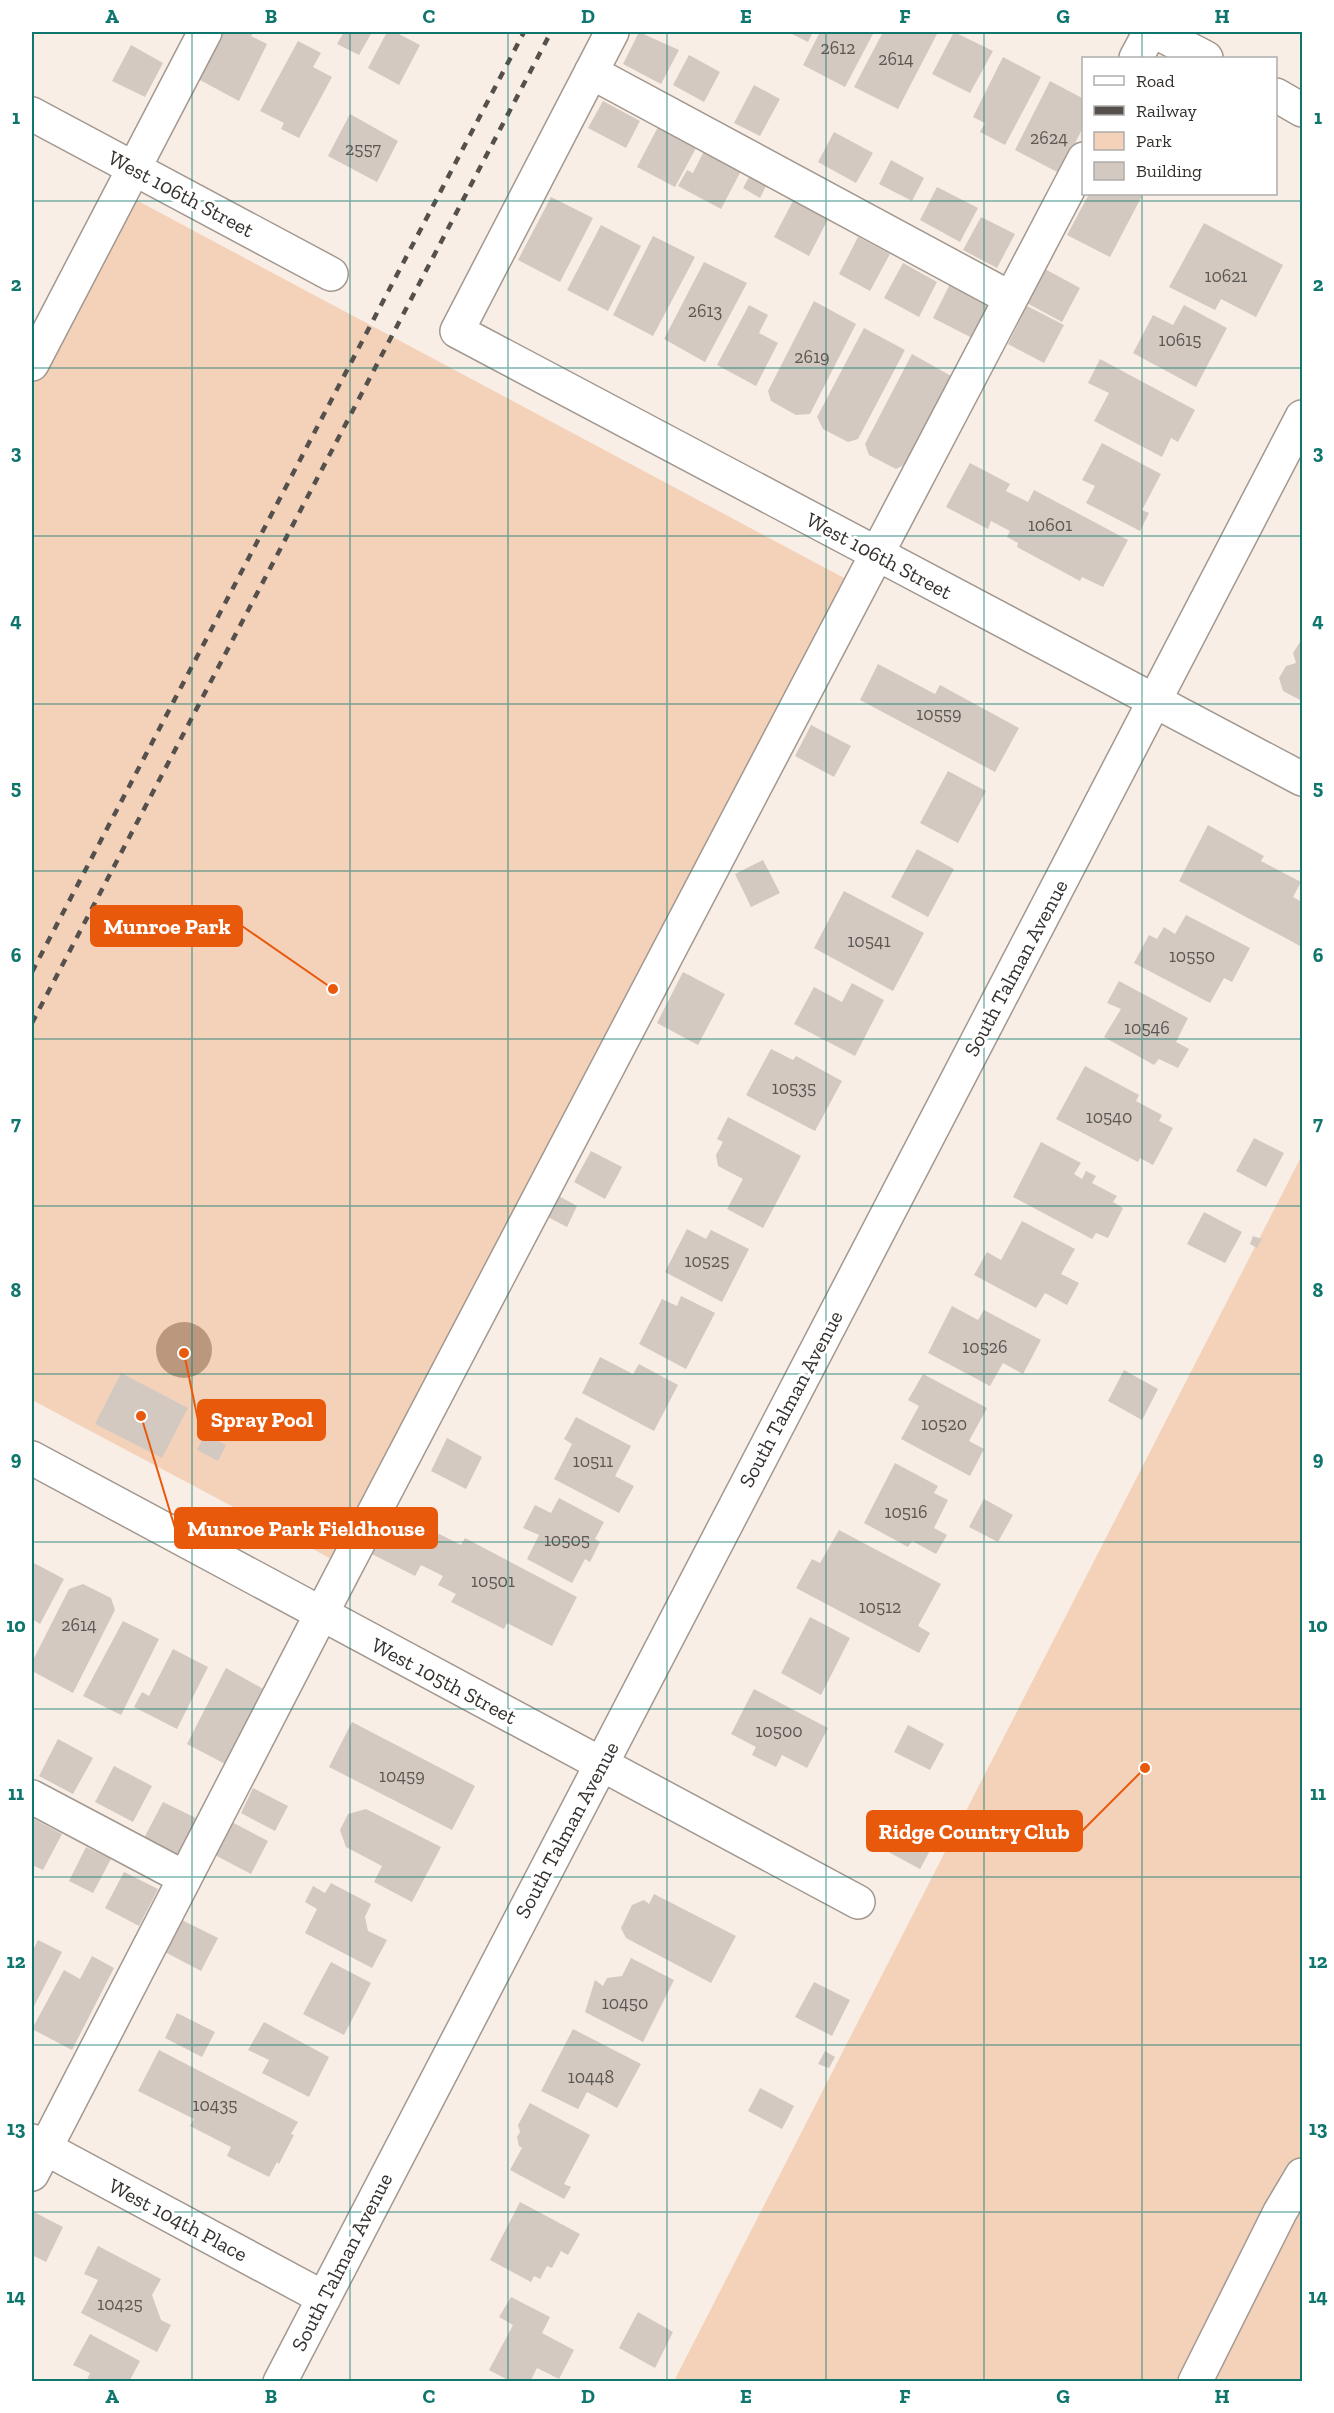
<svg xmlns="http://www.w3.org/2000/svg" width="1334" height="2413" viewBox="0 0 1334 2413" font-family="'Zilla Slab',serif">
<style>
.green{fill:#f4d2ba}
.water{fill:#ba977d}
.building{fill:#d3c9c1}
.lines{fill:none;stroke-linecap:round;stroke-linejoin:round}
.minor-casing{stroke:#a29890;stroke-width:36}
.minor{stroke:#fff;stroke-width:33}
.rail{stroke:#55504c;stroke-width:4.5;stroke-dasharray:8 8;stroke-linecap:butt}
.grid{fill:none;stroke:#0f766e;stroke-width:1.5;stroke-opacity:0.55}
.labels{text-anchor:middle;stroke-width:6;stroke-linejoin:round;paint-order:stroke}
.number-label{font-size:18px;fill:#5c5753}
.street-label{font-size:21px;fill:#35312e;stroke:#fff}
.leader{fill:none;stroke:#e8590c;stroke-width:2}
.callout-dot{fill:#e8590c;stroke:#fff;stroke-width:2}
.callout{fill:#e8590c;stroke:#e8590c;stroke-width:2}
.callout-label{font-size:22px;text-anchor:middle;font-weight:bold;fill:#fff}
.neatline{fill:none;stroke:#0f766e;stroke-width:2}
.grid-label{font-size:20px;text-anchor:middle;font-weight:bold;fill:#0f766e}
</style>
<rect width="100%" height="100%" fill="#f9eee6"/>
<path class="green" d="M 125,194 L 846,579 L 337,1562 L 32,1400 L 32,379 Z
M 1302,1155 L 1302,2381 L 674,2381 Z"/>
<path class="water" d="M156 1350a28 28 0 1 1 56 0a28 28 0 1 1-56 0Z"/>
<path class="building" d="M 223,32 L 253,32 L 251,36 L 267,44 L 239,101 L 198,79 Z
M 344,32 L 372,32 L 359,55 L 337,44 Z
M 387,32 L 395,32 L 420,45 L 399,85 L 368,68 Z
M 639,32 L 679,50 L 661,84 L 623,64 Z
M 788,32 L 813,32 L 808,42 Z
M 820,32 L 874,32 L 845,87 L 803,65 Z
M 883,32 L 938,32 L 898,109 L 854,87 Z
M 954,32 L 993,51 L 970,93 L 932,74 Z
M 298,41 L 321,53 L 313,67 L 332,77 L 299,138 L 281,129 L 284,123 L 260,111 Z
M 131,45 L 163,63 L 145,97 L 112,81 Z
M 689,55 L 720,72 L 704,102 L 673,85 Z
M 1003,57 L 1041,77 L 1005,145 L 980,132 L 985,123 L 973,117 Z
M 1050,81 L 1084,99 L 1084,126 L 1059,173 L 1015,150 Z
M 754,85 L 780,99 L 760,136 L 734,123 Z
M 603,101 L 640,121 L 626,148 L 588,128 Z
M 350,114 L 398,141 L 377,182 L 328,156 Z
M 658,127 L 696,148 L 675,187 L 637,167 Z
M 834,132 L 873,153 L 856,183 L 818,162 Z
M 704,151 L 741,171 L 721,209 L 678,186 L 687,170 L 693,173 Z
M 891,160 L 924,178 L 912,201 L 879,184 Z
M 750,175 L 767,184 L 760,198 L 743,188 Z
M 937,187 L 978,208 L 960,242 L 920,220 Z
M 1089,194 L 1143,194 L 1110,257 L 1067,235 Z
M 551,197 L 593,218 L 560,282 L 518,260 Z
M 794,199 L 829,217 L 809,256 L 774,237 Z
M 981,217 L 1015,234 L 997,268 L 963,250 Z
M 1204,223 L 1283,265 L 1256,317 L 1221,299 L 1215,310 L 1169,287 Z
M 601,225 L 641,246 L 608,311 L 567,290 Z
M 653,236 L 695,257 L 653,336 L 613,315 Z
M 858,237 L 890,254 L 870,291 L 839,274 Z
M 704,262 L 747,283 L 705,362 L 664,339 Z
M 903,263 L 937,282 L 919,317 L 884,298 Z
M 1043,268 L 1080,288 L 1062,322 L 1025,302 Z
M 950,284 L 989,305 L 972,338 L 933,318 Z
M 814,301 L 856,324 L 810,414 L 796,415 L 771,401 L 768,391 Z
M 749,305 L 768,315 L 759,333 L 778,343 L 756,386 L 717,365 Z
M 1184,305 L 1227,328 L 1196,387 L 1133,353 L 1153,315 L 1173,325 Z
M 1027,306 L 1064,325 L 1044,363 L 1008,344 Z
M 864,328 L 905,350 L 858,439 L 848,442 L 823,429 L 817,417 Z
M 912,354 L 953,377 L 908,463 L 896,469 L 869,455 L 865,444 Z
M 1100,359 L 1195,410 L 1178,442 L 1171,438 L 1162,457 L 1094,421 L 1109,393 L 1088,383 Z
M 1102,443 L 1161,474 L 1142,510 L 1149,513 L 1140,531 L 1086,503 L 1095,486 L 1082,480 Z
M 970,463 L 1010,484 L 1006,491 L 1028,502 L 1034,490 L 1128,540 L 1103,587 L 1082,577 L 1080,581 L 1017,547 L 1018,543 L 1007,537 L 1010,531 L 991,521 L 988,529 L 946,507 Z
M 1302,639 L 1302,701 L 1283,691 L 1279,678 L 1286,666 L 1296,663 L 1293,653 Z
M 878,664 L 935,694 L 940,685 L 1019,728 L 995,772 L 860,700 Z
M 811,725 L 851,746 L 834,777 L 795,756 Z
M 948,771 L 986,791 L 958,843 L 920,823 Z
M 1208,825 L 1264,856 L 1261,861 L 1301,882 L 1293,897 L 1302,902 L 1302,947 L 1179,881 Z
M 917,849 L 954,869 L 928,917 L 891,897 Z
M 763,860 L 780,893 L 751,907 L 735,874 Z
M 844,891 L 924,933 L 893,991 L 814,948 Z
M 1186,915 L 1250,948 L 1232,982 L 1224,978 L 1210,1003 L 1134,963 L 1149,935 L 1157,939 L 1164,927 L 1175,934 Z
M 683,972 L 725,994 L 698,1045 L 657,1023 Z
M 1119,981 L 1188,1018 L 1176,1042 L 1189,1049 L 1178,1068 L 1159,1059 L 1154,1065 L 1104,1037 L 1121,1009 L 1107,1003 Z
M 852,983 L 884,1000 L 855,1056 L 794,1024 L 814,987 L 842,1002 Z
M 771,1049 L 793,1060 L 796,1056 L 842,1081 L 815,1131 L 746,1095 Z
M 1085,1066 L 1139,1095 L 1136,1101 L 1162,1115 L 1159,1121 L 1173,1128 L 1153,1165 L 1140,1158 L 1138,1162 L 1056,1119 Z
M 728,1117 L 801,1156 L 763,1228 L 727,1209 L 743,1179 L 718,1166 L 716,1155 L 723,1142 L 717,1139 Z
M 1254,1138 L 1284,1153 L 1266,1187 L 1236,1171 Z
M 1041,1142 L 1081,1163 L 1074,1174 L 1082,1179 L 1086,1171 L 1096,1176 L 1092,1183 L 1117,1196 L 1113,1202 L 1123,1208 L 1108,1238 L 1096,1233 L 1092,1239 L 1013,1197 Z
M 591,1151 L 622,1167 L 605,1199 L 574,1182 Z
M 557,1195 L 577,1206 L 567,1227 L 546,1216 Z
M 1204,1212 L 1242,1232 L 1225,1263 L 1187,1244 Z
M 1022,1221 L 1075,1249 L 1061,1274 L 1079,1283 L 1067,1305 L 1045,1293 L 1036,1308 L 974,1275 L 987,1252 L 1001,1260 Z
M 687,1229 L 706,1239 L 711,1230 L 749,1249 L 722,1302 L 665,1272 Z
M 1253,1236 L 1262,1239 L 1257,1248 L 1250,1244 Z
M 681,1296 L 715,1313 L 686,1369 L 639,1344 L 662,1299 L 677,1306 Z
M 952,1306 L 978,1320 L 984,1310 L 1041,1340 L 1023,1374 L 1003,1363 L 990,1386 L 928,1353 Z
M 600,1357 L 633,1374 L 639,1364 L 678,1385 L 654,1431 L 582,1393 Z
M 1124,1370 L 1158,1389 L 1142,1420 L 1108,1401 Z
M 121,1373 L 188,1408 L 162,1458 L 95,1424 Z
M 923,1374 L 987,1408 L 969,1441 L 984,1449 L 970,1476 L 901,1439 L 919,1406 L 908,1400 Z
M 576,1417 L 631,1446 L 615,1476 L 634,1486 L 619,1513 L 554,1479 L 572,1444 L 564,1439 Z
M 205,1434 L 226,1445 L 218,1461 L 197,1450 Z
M 447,1438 L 482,1457 L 466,1489 L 431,1471 Z
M 895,1463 L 938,1486 L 934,1493 L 948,1500 L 934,1528 L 947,1535 L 936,1554 L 912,1541 L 908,1547 L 864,1523 Z
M 559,1498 L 604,1522 L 595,1539 L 600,1542 L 590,1562 L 585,1559 L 572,1583 L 527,1559 L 539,1535 L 523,1528 L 535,1505 L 551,1513 Z
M 984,1499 L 1013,1515 L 998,1542 L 969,1527 Z
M 390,1509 L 461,1545 L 465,1538 L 577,1597 L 552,1646 L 507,1623 L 504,1629 L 451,1602 L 456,1594 L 438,1585 L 443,1576 L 421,1565 L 415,1576 L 368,1552 Z
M 839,1530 L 941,1584 L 918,1626 L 930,1633 L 919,1653 L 796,1588 L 812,1559 L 820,1563 Z
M 32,1562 L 64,1579 L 40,1624 L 32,1619 Z
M 83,1584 L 111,1598 L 115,1610 L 73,1693 L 32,1671 L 32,1662 L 69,1589 Z
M 810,1617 L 850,1638 L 821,1695 L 781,1673 Z
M 123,1621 L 159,1639 L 121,1715 L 83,1696 Z
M 173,1649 L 208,1667 L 177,1729 L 134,1707 L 142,1692 L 149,1696 Z
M 226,1668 L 265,1690 L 227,1765 L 187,1744 Z
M 754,1689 L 828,1728 L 807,1768 L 782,1755 L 776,1767 L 752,1755 L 756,1747 L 731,1734 Z
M 352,1722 L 475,1786 L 452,1830 L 329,1767 Z
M 908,1725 L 944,1744 L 930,1770 L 894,1752 Z
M 58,1739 L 93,1758 L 73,1794 L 39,1776 Z
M 114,1766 L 152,1786 L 133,1822 L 95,1802 Z
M 253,1788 L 288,1806 L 275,1831 L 241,1813 Z
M 163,1802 L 198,1819 L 178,1855 L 144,1838 Z
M 366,1809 L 441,1847 L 412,1902 L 374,1882 L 382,1866 L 346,1847 L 340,1830 L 348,1814 Z
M 901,1811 L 940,1832 L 920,1869 L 881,1848 Z
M 32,1818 L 62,1834 L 43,1870 L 32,1865 Z
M 230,1821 L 268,1841 L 251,1874 L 213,1854 Z
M 86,1847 L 111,1859 L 93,1893 L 69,1881 Z
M 124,1872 L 158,1889 L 139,1926 L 105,1908 Z
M 331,1883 L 371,1904 L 365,1917 L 368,1931 L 387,1940 L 372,1968 L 305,1933 L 317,1909 L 305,1902 L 313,1886 L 325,1893 Z
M 654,1894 L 736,1936 L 711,1983 L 626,1938 L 621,1928 L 632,1905 L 644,1900 L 649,1904 Z
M 180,1919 L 218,1938 L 201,1971 L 163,1951 Z
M 38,1940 L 62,1952 L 32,2010 L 32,1952 Z
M 92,1956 L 114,1968 L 72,2050 L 32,2029 L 64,1970 L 80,1979 Z
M 631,1958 L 674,1980 L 643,2042 L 585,2012 L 595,1980 L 603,1986 L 607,1978 L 622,1976 Z
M 331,1962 L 371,1983 L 344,2035 L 303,2014 Z
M 814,1982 L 850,2000 L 832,2036 L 795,2017 Z
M 177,2013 L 215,2032 L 202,2057 L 165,2038 Z
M 264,2022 L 329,2057 L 309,2097 L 262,2073 L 269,2060 L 248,2050 Z
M 573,2029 L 641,2064 L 617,2108 L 587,2092 L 578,2109 L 541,2091 Z
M 159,2050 L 298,2122 L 291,2134 L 294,2135 L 279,2164 L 277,2162 L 269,2177 L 227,2156 L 231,2147 L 190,2126 L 194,2119 L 138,2091 Z
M 825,2051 L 835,2057 L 829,2068 L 818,2064 Z
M 760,2088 L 794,2106 L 782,2129 L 748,2111 Z
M 530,2103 L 590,2135 L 564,2184 L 571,2187 L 564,2199 L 510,2170 L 522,2148 L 519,2146 L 517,2137 L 520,2132 L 518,2125 Z
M 520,2202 L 580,2234 L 568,2255 L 561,2251 L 552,2268 L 547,2266 L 540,2279 L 534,2276 L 531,2282 L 490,2260 Z
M 32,2211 L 63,2227 L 46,2262 L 32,2255 Z
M 98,2246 L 161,2279 L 152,2295 L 161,2320 L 171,2325 L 157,2352 L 81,2313 L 98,2280 L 84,2274 Z
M 511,2297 L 550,2317 L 542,2333 L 574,2350 L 559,2379 L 537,2368 L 530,2382 L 512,2382 L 489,2370 L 513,2325 L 499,2317 Z
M 638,2312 L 673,2332 L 655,2368 L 619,2348 Z
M 90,2334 L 140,2361 L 129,2382 L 86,2382 L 90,2373 L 73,2365 Z"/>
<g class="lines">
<defs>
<path id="minor" d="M 612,32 L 457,331 L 1302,779
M 1156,32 L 1206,58
M 1136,58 L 1150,32
M 591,72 L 1010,298
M 1276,95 L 1302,110
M 32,114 L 331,274
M 32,364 L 205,32
M 32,1458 L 858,1902
M 32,1797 L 185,1878
M 32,2141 L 324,2298
M 32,2174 L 343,1572 L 1084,159
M 280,2382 L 1302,417
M 1195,2382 L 1280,2212 L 1302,2175"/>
</defs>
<use href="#minor" class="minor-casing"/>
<use href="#minor" class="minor"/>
<path class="rail" d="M 32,972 L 524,32
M 32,1023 L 551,32"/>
</g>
<path class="grid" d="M 192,32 L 192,2382M 350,32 L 350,2382M 508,32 L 508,2382M 667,32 L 667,2382M 826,32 L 826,2382M 984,32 L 984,2382M 1142,32 L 1142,58M 1142,194 L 1142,2382M 32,201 L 1302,201M 32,368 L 1302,368M 32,536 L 1302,536M 32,704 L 1302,704M 32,871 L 1302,871M 32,1039 L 1302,1039M 32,1206 L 1302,1206M 32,1374 L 1302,1374M 32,1542 L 1302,1542M 32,1709 L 1302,1709M 32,1877 L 1302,1877M 32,2045 L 1302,2045M 32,2212 L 1302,2212"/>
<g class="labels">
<g class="number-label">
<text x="838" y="54">2612</text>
<text x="896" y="65">2614</text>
<text x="1049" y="144">2624</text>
<text x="363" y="155">2557</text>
<text x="1226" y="282">10621</text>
<text x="705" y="317">2613</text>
<text x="1180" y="346">10615</text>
<text x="812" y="363">2619</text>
<text x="1050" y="531">10601</text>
<text x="939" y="720">10559</text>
<text x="869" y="947">10541</text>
<text x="1192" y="962">10550</text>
<text x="1147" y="1034">10546</text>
<text x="794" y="1094">10535</text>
<text x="1109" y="1123">10540</text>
<text x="707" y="1267">10525</text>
<text x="985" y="1353">10526</text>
<text x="944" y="1430">10520</text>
<text x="593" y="1467">10511</text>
<text x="906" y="1518">10516</text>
<text x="567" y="1546">10505</text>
<text x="493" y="1587">10501</text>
<text x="880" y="1613">10512</text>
<text x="79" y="1631">2614</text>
<text x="779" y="1737">10500</text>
<text x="402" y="1782">10459</text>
<text x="625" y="2009">10450</text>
<text x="591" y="2083">10448</text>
<text x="215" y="2111">10435</text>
<text x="120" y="2310">10425</text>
</g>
<g class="street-label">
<text transform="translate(181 194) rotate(28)" y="7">West 106th Street</text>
<text transform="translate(879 556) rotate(28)" y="7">West 106th Street</text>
<text transform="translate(1016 968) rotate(-62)" y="7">South Talman Avenue</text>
<text transform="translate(791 1399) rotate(-62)" y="7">South Talman Avenue</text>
<text transform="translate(444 1681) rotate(28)" y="7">West 105th Street</text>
<text transform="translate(567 1830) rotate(-62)" y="7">South Talman Avenue</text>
<text transform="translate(178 2220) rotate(28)" y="7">West 104th Place</text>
<text transform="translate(342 2262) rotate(-63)" y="7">South Talman Avenue</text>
</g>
</g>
<path class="leader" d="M333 989L242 926M184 1353L198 1420M141 1416L175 1528M1145 1768L1082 1831"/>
<g class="callout-dot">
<circle cx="333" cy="989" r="6"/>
<circle cx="184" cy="1353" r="6"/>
<circle cx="141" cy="1416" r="6"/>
<circle cx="1145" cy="1768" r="6"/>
</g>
<g class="callout">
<rect x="91" y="906" width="151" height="40" rx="6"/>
<rect x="198" y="1400" width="127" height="40" rx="6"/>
<rect x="175" y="1508" width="262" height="40" rx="6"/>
<rect x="867" y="1811" width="215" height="40" rx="6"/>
</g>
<g class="callout-label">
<text x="167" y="934">Munroe Park</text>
<text x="262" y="1427">Spray Pool</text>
<text x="306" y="1536">Munroe Park Fieldhouse</text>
<text x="974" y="1839">Ridge Country Club</text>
</g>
<rect width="1334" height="2413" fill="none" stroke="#ffffff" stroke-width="66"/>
<rect x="1082" y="57" width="195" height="138" fill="#ffffff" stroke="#aeadab" stroke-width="1.5"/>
<rect x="1094" y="76" width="30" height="9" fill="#ffffff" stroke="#aeadab" stroke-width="1.5"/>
<text x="1136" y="87" font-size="18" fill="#35312e">Road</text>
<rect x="1094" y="106" width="30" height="9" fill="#55504c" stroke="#aeadab" stroke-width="1.5"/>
<text x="1136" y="117" font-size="18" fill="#35312e">Railway</text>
<rect x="1094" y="132" width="30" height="18" fill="#f4d2ba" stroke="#aeadab" stroke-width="1.5"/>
<text x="1136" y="147" font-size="18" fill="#35312e">Park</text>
<rect x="1094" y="162" width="30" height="18" fill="#d3c9c1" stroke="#aeadab" stroke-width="1.5"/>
<text x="1136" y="177" font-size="18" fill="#35312e">Building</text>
<rect x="33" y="33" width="1268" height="2347" class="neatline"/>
<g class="grid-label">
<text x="112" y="23">A</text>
<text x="271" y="23">B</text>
<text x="429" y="23">C</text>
<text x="588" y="23">D</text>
<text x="746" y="23">E</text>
<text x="905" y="23">F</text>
<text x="1063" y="23">G</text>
<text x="1222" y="23">H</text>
<text x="16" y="124">1</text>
<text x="1318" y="124">1</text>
<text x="16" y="291">2</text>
<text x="1318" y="291">2</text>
<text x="16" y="459">3</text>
<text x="1318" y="459">3</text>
<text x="16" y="627">4</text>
<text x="1318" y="627">4</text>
<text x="16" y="794">5</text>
<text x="1318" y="794">5</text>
<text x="16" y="962">6</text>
<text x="1318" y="962">6</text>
<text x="16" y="1130">7</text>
<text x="1318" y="1130">7</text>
<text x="16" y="1297">8</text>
<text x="1318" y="1297">8</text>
<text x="16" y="1465">9</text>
<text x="1318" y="1465">9</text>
<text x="16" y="1632">10</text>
<text x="1318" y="1632">10</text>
<text x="16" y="1800">11</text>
<text x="1318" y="1800">11</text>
<text x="16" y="1968">12</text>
<text x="1318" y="1968">12</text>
<text x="16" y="2135">13</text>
<text x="1318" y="2135">13</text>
<text x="16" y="2303">14</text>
<text x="1318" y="2303">14</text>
<text x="112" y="2403">A</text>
<text x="271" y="2403">B</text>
<text x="429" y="2403">C</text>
<text x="588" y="2403">D</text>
<text x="746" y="2403">E</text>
<text x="905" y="2403">F</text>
<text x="1063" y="2403">G</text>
<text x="1222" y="2403">H</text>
</g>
</svg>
